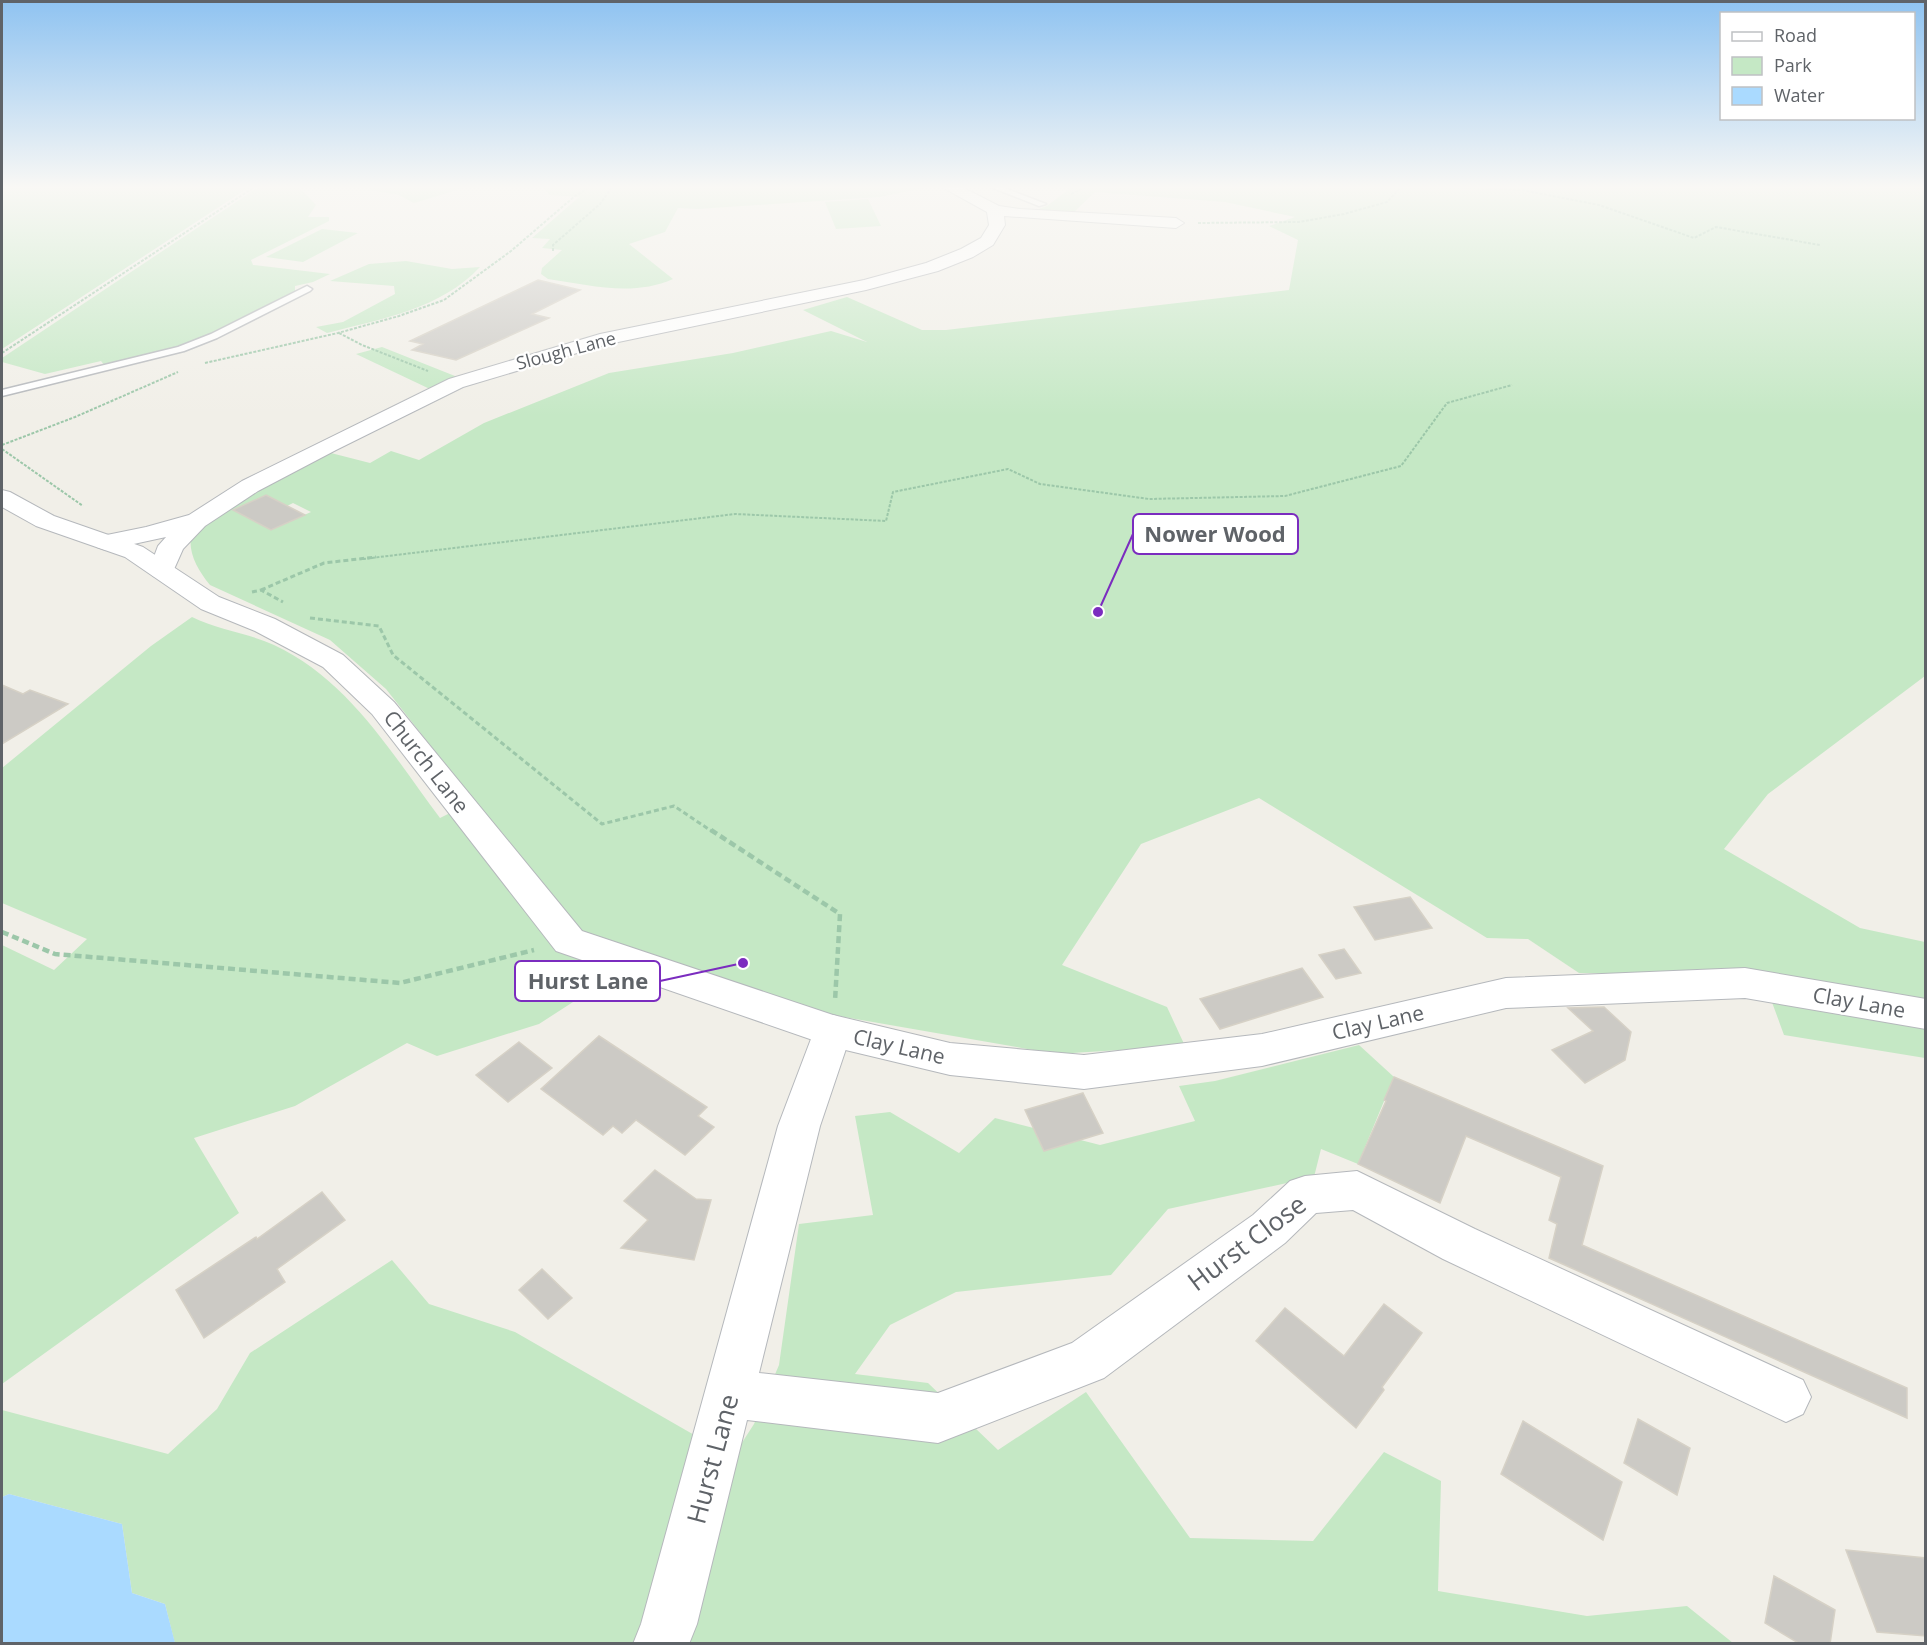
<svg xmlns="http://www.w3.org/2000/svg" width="1927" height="1645" viewBox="0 0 1927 1645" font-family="'Open Sans',sans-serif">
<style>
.green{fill:#c5e8c5;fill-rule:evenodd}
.water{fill:#aadaff}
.building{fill:#cccac5;stroke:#d6d1c6;stroke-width:1.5}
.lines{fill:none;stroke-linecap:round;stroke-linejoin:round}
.service-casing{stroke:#b5b8bc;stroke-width:3}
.minor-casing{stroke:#b5b8bc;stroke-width:2}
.tertiary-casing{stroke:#b5b8bc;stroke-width:2}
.path-far2{stroke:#9cc7a9;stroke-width:2;stroke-dasharray:3 1.5;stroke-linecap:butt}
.path-far1{stroke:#9cc7a9;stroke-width:3;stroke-dasharray:5 3;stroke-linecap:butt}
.path{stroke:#9cc7a9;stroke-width:4.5;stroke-dasharray:7 4;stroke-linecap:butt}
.service{fill:#fff;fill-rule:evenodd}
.minor{fill:#fff;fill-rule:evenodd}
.tertiary{fill:#fff;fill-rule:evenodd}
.labels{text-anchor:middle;stroke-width:4.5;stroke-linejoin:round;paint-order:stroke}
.far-street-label{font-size:18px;fill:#5f6368;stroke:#fff}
.street-label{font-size:21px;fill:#5f6368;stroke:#fff}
.near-street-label{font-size:26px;fill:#5f6368;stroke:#fff}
.leader{fill:none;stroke:#7b2cbf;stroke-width:2}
.callout-dot{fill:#7b2cbf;stroke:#fff;stroke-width:2}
.callout{fill:#fff;stroke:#7b2cbf;stroke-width:2}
.callout-label{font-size:22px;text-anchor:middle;font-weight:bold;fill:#5f6368}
</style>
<rect width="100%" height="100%" fill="#f1efe8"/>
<path class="green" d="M 2,186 L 251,186 L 2,349 Z
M 260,186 L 298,186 L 316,205 L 308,217 L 329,217 L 329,221 L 251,260 L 253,265 L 330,274 L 313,282 L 295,286 L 295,291 C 259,310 223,330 185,344 C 159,354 132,360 105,366 L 101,361 L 45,374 L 2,362 L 2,358 Z
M 373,186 L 470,186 L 414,203 L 399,195 L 370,190 Z
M 541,186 L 935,186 L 879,197 L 698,209 L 678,208 L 665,232 L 629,244 L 673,279 C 633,297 589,285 548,279 L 541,274 L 542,268 L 562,250 L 542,248 L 550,239 L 532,238 L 579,197 L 550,195 Z
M 1073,186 L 1925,186 L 1925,676 L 1768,794 L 1724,849 L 1860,928 L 1925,942 L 1925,1058 L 1784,1035 L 1762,975 L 1579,973 L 1528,939 L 1487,938 L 1259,798 L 1141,844 L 1062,965 L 1167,1007 L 1185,1046 L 1056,1054 L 821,1013 L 649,953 L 539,1024 L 437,1056 L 407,1043 L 295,1106 L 194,1138 L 239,1213 L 2,1384 L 2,945 L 54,970 L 87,939 L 2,903 L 2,768 L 151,646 L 192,617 C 218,630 248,633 274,645 C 349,680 392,754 440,818 L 474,801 L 386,689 L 330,640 L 210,585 C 198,570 188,554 191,534 L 215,515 L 327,452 L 370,463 L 391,451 L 419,460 L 484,423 L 609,373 L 733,353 L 831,331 L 867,342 L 803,310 L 847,297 L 922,330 L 946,330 L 1289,290 L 1298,240 L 1269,226 L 1295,217 L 1225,202 L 1095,192 L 1072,214 L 1028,213 L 1047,206 ZM 266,496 L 287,506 L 293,503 L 311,512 L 271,530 L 234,510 Z
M 868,199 L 881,226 L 836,229 L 825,202 Z
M 322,229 L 358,233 L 303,262 L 266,257 Z
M 406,261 L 452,269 L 480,267 C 441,309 381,319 327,333 L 316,327 L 343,322 L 395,294 L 394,286 L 330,281 L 369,264 Z
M 382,347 L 460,378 L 432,390 L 356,354 Z
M 1359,1045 L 1394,1077 L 1358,1164 L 1321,1149 L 1314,1177 L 1168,1209 L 1111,1275 L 956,1292 L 890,1325 L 855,1374 L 928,1383 L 998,1450 L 1086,1392 L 1190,1538 L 1313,1541 L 1384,1452 L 1441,1481 L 1438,1591 L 1587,1616 L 1687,1606 L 1733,1643 L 681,1644 L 727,1466 L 754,1424 L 779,1365 L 799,1224 L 873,1215 L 855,1116 L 890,1112 L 959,1153 L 995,1118 L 1100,1145 L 1195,1121 L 1179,1086 L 1215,1081 Z
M 392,1260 L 429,1304 L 515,1332 L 696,1436 L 635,1643 L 175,1644 L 165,1604 L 132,1593 L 122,1524 L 9,1494 L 2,1497 L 2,1410 L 168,1454 L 217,1409 L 250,1353 Z"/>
<path class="water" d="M 9,1494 L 122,1524 L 132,1593 L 165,1604 L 175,1643 L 2,1643 L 2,1497 Z"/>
<path class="building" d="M 538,280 L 580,290 L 532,314 L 549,318 L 456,360 L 412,350 L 423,344 L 410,341 Z
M 266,495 L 305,515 L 271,530 L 233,510 Z
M 2,685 L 23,694 L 30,690 L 68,704 L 2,744 Z
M 1410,897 L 1432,928 L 1375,940 L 1354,907 Z
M 1344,949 L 1361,973 L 1336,979 L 1319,955 Z
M 1302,968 L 1323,997 L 1220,1029 L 1200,999 Z
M 1604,1007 L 1631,1032 L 1625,1060 L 1585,1083 L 1552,1050 L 1593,1031 L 1568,1008 Z
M 599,1036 L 707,1107 L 698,1116 L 714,1127 L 685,1155 L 636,1120 L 622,1133 L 613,1126 L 603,1135 L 541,1089 Z
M 519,1042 L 552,1068 L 508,1102 L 476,1075 Z
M 1394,1077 L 1603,1166 L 1582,1245 L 1907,1388 L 1907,1418 L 1549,1258 L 1557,1224 L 1549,1220 L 1561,1177 L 1466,1136 L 1440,1203 L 1358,1164 L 1386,1101 L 1384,1100 Z
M 1083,1093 L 1103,1133 L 1044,1151 L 1025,1110 Z
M 655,1170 L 696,1199 L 711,1200 L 694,1260 L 621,1248 L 648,1220 L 624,1201 Z
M 322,1192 L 345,1220 L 277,1269 L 285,1282 L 204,1338 L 176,1290 L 256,1237 L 257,1239 Z
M 542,1269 L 572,1298 L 548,1319 L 519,1290 Z
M 1384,1304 L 1422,1333 L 1382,1387 L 1384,1390 L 1356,1428 L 1256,1341 L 1285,1308 L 1344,1356 Z
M 1638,1419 L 1690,1448 L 1677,1495 L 1624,1463 Z
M 1523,1421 L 1622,1482 L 1603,1540 L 1501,1474 Z
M 1846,1550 L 1926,1558 L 1926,1636 L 1877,1632 Z
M 1774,1576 L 1835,1610 L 1830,1644 L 1800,1644 L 1765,1623 Z"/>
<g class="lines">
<defs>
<path id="service" d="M 988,186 L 999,186 L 1046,204 L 1039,206 Z
M 307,286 L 312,289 L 310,291 L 217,338 L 184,351 L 2,396 L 2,390 L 178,347 L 211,334 Z"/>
<path id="minor" d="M 940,186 L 960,186 L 999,206 L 1020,209 L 1176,218 L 1184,223 L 1176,228 L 1004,216 L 1005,225 L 993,245 L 973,257 L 938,271 L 866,290 L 604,345 L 463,387 L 336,450 L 258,491 L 205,526 L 183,549 L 171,576 L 162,578 L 153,576 L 149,570 L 158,546 L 166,537 L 106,550 L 97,547 L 93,542 L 97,537 L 146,527 L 189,515 L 242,481 L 449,379 L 600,334 L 864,280 L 926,263 L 961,249 L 981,238 L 989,225 L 987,212 Z
M 833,1015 L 847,1020 L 852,1031 L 820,1126 L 759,1373 L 938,1393 L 1072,1343 L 1253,1215 L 1290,1181 L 1305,1176 L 1357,1171 L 1475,1229 L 1803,1380 L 1811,1397 L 1803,1414 L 1786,1422 L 1443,1259 L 1353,1210 L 1316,1213 L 1285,1243 L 1104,1378 L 938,1443 L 747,1420 L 697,1624 L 689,1644 L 633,1644 L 641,1624 L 778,1126 L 814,1031 L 819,1020 Z"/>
<path id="tertiary" d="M 2,490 L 10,492 L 54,516 L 143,547 L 219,597 L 275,619 L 343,655 L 394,702 L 582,931 L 833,1015 L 950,1043 L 1084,1055 L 1262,1034 L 1506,978 L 1745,968 L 1926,999 L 1926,1029 L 1745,998 L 1506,1008 L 1262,1066 L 1084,1089 L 950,1075 L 833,1047 L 556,951 L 372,714 L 323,667 L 255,631 L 201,609 L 125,557 L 36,526 L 2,507 Z"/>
</defs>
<use href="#service" class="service-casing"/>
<use href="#minor" class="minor-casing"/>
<use href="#tertiary" class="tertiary-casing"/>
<path class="path-far2" d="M 1423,186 L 1522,190 L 1599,205 L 1694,238 L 1716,227 L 1820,245
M 1071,194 L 1088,186
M 1198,223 L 1299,222 L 1344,214 L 1387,202 L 1402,186
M 553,251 L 553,245 L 600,204 L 613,186
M 339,333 L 362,345 L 428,371
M 2,353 L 256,186
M 205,363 L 338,333 L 399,316 L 444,300 L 511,251 L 575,196 L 591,186
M 2,445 L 75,417 L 178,372
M 2,449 L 83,506
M 363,559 L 735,514 L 886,521 L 893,492 L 1008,469 L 1040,484 L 1149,499 L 1285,496 L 1401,466 L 1447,403 L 1512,385"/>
<path class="path-far1" d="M 261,590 L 324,563 L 376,557
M 252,592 L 261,590 L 283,602
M 310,618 L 379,626 L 393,655 L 602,824 L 674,806 L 713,832"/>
<path class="path" d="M 711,830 L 840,914 L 835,1001
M 2,932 L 55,954 L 400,983 L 534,950"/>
<use href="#service" class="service"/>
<use href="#minor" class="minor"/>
<use href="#tertiary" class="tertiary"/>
</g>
<linearGradient id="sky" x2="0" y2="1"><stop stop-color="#8fc3f1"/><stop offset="0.45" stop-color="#f9f8f5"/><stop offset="1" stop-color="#f9f8f5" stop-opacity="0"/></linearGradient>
<rect width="1927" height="416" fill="url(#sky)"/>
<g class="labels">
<g class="far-street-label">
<text transform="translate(566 351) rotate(-15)" y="6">Slough Lane</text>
</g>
<g class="street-label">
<text transform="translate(426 762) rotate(52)" y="7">Church Lane</text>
<text transform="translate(1859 1003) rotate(10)" y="7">Clay Lane</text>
<text transform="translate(1378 1023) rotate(-13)" y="7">Clay Lane</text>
<text transform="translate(899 1047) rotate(13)" y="7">Clay Lane</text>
</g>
<g class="near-street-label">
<text transform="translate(1247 1243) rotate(-37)" y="9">Hurst Close</text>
<text transform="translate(713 1459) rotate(-75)" y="9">Hurst Lane</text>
</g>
</g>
<path class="leader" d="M1098 612L1133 534M743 963L660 981"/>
<g class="callout-dot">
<circle cx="1098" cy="612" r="6"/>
<circle cx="743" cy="963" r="6"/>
</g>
<g class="callout">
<rect x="1133" y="514" width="165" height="40" rx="6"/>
<rect x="515" y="961" width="145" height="40" rx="6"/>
</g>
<g class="callout-label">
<text x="1215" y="542">Nower Wood</text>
<text x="588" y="989">Hurst Lane</text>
</g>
<rect width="1927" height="1645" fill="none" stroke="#5f6368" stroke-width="6"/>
<rect x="1720" y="12" width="195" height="108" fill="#ffffff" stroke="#bfc1c3" stroke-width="1.5"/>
<rect x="1732" y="32" width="30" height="9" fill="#ffffff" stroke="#bfc1c3" stroke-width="1.5"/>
<text x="1774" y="42" font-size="18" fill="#5f6368">Road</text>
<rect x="1732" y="57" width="30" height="18" fill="#c5e8c5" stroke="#bfc1c3" stroke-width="1.5"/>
<text x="1774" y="72" font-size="18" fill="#5f6368">Park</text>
<rect x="1732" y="87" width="30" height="18" fill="#aadaff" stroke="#bfc1c3" stroke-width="1.5"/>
<text x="1774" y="102" font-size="18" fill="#5f6368">Water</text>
</svg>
